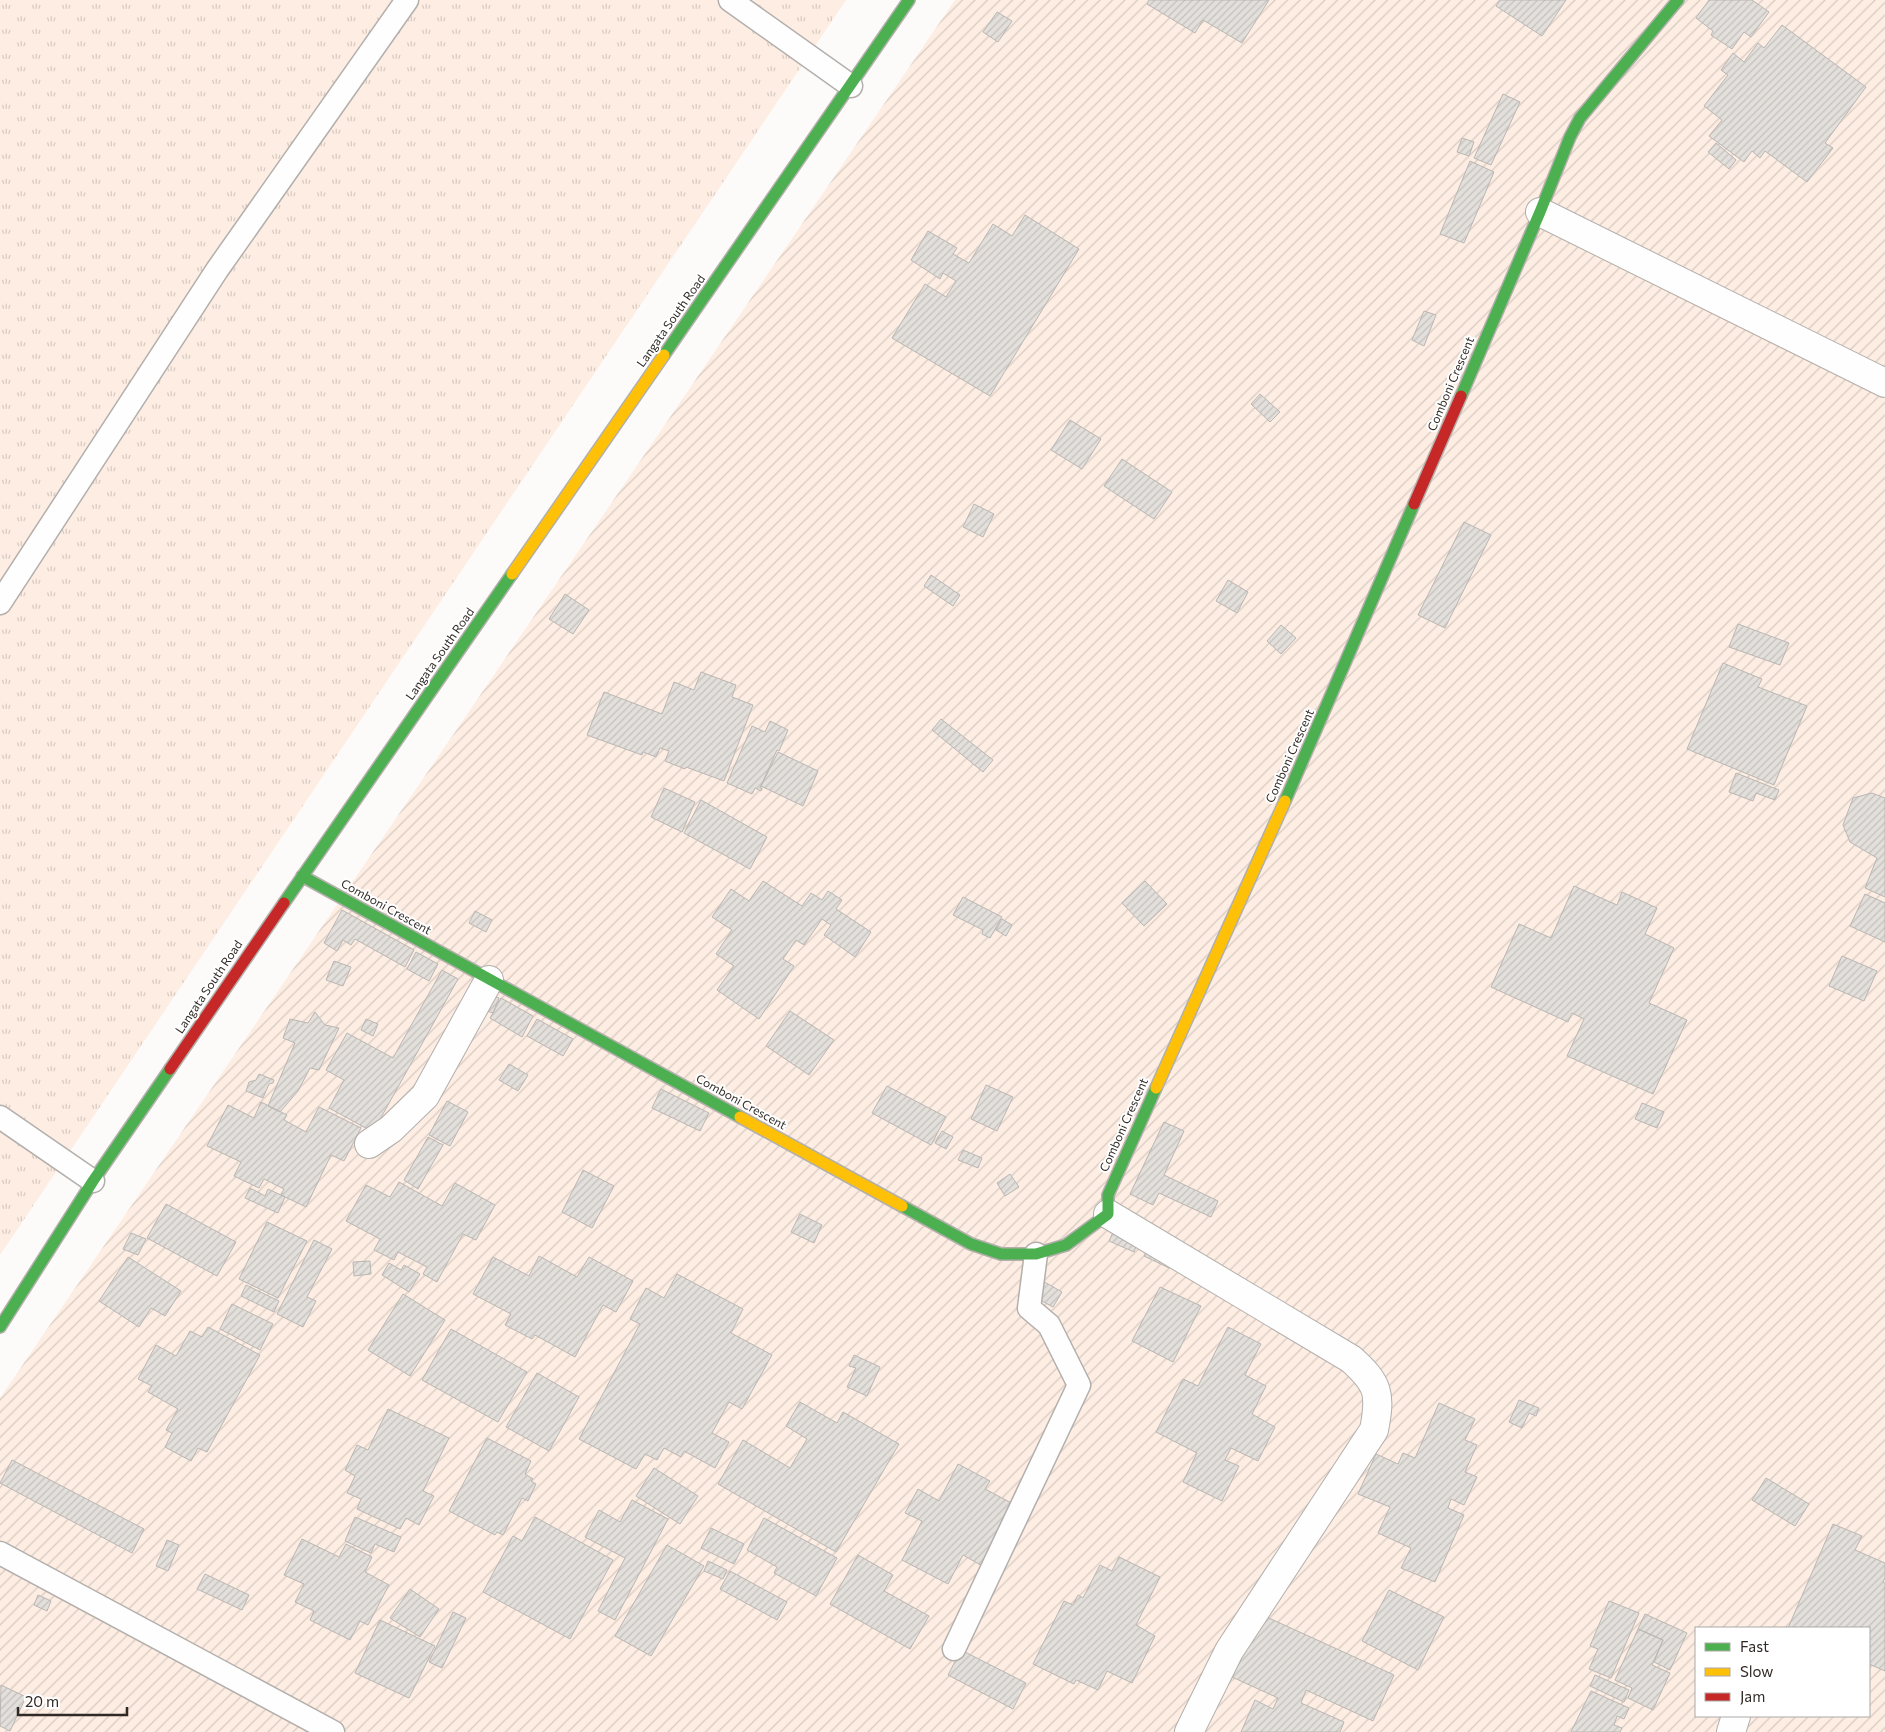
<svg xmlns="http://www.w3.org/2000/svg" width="1885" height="1732" viewBox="0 0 1885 1732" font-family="Commissioner,sans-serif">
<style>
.grass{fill:url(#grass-tufts)}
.garden{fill:url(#garden-furrows);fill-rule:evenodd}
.building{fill:url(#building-hatch);stroke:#bab6b3}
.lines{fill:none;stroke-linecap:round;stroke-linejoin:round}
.lane-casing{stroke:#b2afac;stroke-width:25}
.street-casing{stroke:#b2afac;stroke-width:30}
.fast-casing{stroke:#b2afac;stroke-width:14}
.slow-casing{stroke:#b2afac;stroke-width:14}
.jam-casing{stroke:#b2afac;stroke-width:14}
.lane{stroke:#fffefe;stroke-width:22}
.street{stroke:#fffefe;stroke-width:28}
.fast{stroke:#4caf50;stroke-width:11}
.slow{stroke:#ffc107;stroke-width:11}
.jam{stroke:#c62828;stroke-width:11}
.labels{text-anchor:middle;stroke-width:4;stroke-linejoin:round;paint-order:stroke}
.street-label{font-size:12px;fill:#302a26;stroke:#fff}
</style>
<defs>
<pattern id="grass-tufts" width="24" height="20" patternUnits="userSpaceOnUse" patternTransform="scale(1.25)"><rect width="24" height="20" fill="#fdede2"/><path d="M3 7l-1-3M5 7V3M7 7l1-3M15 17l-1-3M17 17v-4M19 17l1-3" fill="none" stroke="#d9cbc2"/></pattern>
<pattern id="garden-furrows" width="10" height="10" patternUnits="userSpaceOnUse" patternTransform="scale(1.25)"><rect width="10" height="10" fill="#fdede2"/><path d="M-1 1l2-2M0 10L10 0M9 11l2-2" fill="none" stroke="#d9cbc2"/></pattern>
<pattern id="building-hatch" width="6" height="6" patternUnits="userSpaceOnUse" patternTransform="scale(1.25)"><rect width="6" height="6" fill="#e3e0dc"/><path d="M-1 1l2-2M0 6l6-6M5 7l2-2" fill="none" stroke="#c3c0bd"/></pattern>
</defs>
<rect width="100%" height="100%" fill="#fdfbf9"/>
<path class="grass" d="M 0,0 L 846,0 L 0,1255 Z"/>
<path class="garden" d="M 955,0 L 1885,0 L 1885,1732 L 0,1732 L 0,1398 ZM 1696,1628 L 1869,1628 L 1869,1716 L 1696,1716 Z"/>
<path class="building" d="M 1149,0 L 1269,0 L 1242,43 L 1203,20 L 1195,33 L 1147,4 Z
M 1500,0 L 1566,0 L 1542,36 L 1496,6 Z
M 1709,0 L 1752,0 L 1769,12 L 1751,37 L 1744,32 L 1732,49 L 1711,35 L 1713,31 L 1696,18 Z
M 997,12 L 1012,21 L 998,42 L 983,32 Z
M 1782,25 L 1866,87 L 1825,143 L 1833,148 L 1807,182 L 1765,151 L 1760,158 L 1752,151 L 1744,162 L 1709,136 L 1722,120 L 1704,106 L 1728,75 L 1721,70 L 1733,53 L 1744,62 L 1758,43 L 1764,48 Z
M 1503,94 L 1520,102 L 1491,165 L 1474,158 Z
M 1462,138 L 1474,142 L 1469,156 L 1457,152 Z
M 1716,143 L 1736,160 L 1729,169 L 1708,152 Z
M 1470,161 L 1494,172 L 1464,243 L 1440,234 Z
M 1025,215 L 1079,249 L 990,396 L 892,338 L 925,284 L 946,297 L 956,281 L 943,273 L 940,279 L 911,260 L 928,231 L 957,248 L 953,254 L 969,263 L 993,224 L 1012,236 Z
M 1424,311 L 1436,315 L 1424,346 L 1412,340 Z
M 1260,394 L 1280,412 L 1270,422 L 1251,404 Z
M 1070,420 L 1101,439 L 1082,469 L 1051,450 Z
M 1122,459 L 1172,492 L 1154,519 L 1104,486 Z
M 974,504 L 994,514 L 983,537 L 963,527 Z
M 1464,522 L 1491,535 L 1445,628 L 1418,615 Z
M 931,575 L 960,595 L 953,606 L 924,586 Z
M 1228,580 L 1248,592 L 1237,613 L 1216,601 Z
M 565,594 L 589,610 L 573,634 L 549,619 Z
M 1738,624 L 1789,643 L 1780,665 L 1729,647 Z
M 1281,625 L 1296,638 L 1281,654 L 1267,641 Z
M 1723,663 L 1762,679 L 1758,687 L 1807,706 L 1774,785 L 1687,749 Z
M 701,672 L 736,685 L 732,697 L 753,705 L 724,781 L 686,767 L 685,769 L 665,761 L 669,751 L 660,748 L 656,757 L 643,752 L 642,755 L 587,735 L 604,692 L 662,714 L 674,682 L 694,690 Z
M 941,719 L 993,760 L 983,772 L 932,730 Z
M 770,721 L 788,730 L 779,751 L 777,750 L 760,788 L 762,789 L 761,791 L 755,788 L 752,794 L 727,783 L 752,726 L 765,732 Z
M 778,752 L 818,771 L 803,806 L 761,786 Z
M 1736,773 L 1779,790 L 1775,800 L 1756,793 L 1753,801 L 1729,792 Z
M 664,788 L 695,802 L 682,832 L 651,817 Z
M 1872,793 L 1885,798 L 1885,897 L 1865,888 L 1877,858 L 1850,842 L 1843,825 L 1853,798 Z
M 701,800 L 767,837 L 750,869 L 684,833 Z
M 763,881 L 802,906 L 811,893 L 822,900 L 828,891 L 842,900 L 836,909 L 871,932 L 855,957 L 824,935 L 831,925 L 822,919 L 804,945 L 796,940 L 783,959 L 794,966 L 759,1019 L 717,990 L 734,966 L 716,954 L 732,930 L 712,917 L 731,889 L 749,901 Z
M 1145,881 L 1167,904 L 1144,926 L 1122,903 Z
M 1574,886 L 1617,905 L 1622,892 L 1657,908 L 1645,934 L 1674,948 L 1649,1003 L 1687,1020 L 1653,1094 L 1567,1056 L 1584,1019 L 1572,1013 L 1568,1022 L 1491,987 L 1519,924 L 1551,938 Z
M 1865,894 L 1885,903 L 1885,942 L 1850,926 Z
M 963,897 L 1002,917 L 990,938 L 982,934 L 983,930 L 953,915 Z
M 342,910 L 414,950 L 405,967 L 355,939 L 351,945 L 343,940 L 337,951 L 324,943 Z
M 475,911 L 492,920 L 486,932 L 469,923 Z
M 1002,919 L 1012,925 L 1006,936 L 996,930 Z
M 416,952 L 438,964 L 429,981 L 407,969 Z
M 1842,956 L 1877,971 L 1864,1001 L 1829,986 Z
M 334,961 L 351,967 L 343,986 L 326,980 Z
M 442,970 L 458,979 L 373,1132 L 329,1108 L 344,1080 L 326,1070 L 347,1033 L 393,1058 Z
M 488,994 L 499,998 L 493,1013 L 482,1009 Z
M 501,998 L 533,1016 L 522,1037 L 490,1018 Z
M 790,1011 L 834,1040 L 809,1075 L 766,1046 Z
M 315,1012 L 325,1025 L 339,1028 L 319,1070 L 310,1068 L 298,1091 L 280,1112 L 268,1106 L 295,1043 L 283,1038 L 290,1019 L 308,1023 Z
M 366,1019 L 378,1024 L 373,1036 L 361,1030 Z
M 537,1019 L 573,1039 L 563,1056 L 527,1036 Z
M 509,1064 L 528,1075 L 518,1091 L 499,1080 Z
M 259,1074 L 274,1080 L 273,1083 L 269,1084 L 263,1098 L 246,1091 L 249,1082 L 256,1080 Z
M 986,1085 L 1013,1097 L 997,1131 L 971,1119 Z
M 887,1086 L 946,1117 L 931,1145 L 872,1113 Z
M 661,1089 L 709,1113 L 700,1131 L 652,1108 Z
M 447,1101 L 468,1112 L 450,1146 L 429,1135 Z
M 261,1102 L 287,1115 L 284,1120 L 306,1132 L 319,1107 L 361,1128 L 344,1161 L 331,1155 L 306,1207 L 281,1195 L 284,1189 L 264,1179 L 259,1188 L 234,1176 L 241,1162 L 207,1146 L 228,1105 L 254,1118 Z
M 1642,1103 L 1664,1112 L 1657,1128 L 1635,1119 Z
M 1164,1122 L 1184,1131 L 1164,1175 L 1218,1201 L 1211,1217 L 1159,1193 L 1153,1205 L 1130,1194 Z
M 942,1131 L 953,1137 L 946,1149 L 935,1143 Z
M 428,1137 L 443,1145 L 418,1189 L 404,1180 Z
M 963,1150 L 982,1158 L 978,1168 L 958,1160 Z
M 583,1170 L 614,1186 L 592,1228 L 562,1212 Z
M 1010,1174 L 1019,1187 L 1005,1196 L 997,1183 Z
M 399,1182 L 442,1206 L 455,1183 L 495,1205 L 476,1240 L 463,1234 L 437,1282 L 423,1274 L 427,1267 L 398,1252 L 394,1260 L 374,1250 L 380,1239 L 346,1221 L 366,1185 L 390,1197 Z
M 250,1188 L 265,1196 L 268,1189 L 285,1197 L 278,1213 L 245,1198 Z
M 166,1204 L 236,1242 L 217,1276 L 147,1238 Z
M 800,1214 L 822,1225 L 814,1243 L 791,1232 Z
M 267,1222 L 307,1241 L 278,1298 L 239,1279 Z
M 1116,1226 L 1140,1236 L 1134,1252 L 1109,1241 Z
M 131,1233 L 146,1239 L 138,1255 L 123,1249 Z
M 314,1240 L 332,1249 L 307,1297 L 316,1301 L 303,1327 L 277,1314 Z
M 1150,1245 L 1174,1257 L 1169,1268 L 1144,1256 Z
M 539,1256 L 577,1277 L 589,1257 L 633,1281 L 616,1312 L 603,1305 L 575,1357 L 535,1335 L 532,1339 L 505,1325 L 511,1314 L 473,1294 L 493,1257 L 529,1276 Z
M 128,1257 L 181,1291 L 165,1316 L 151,1308 L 139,1327 L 99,1301 Z
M 370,1261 L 371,1274 L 354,1276 L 353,1262 Z
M 389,1263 L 401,1270 L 404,1265 L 420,1274 L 409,1292 L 382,1275 Z
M 677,1274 L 743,1309 L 731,1333 L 772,1355 L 742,1409 L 729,1402 L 712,1433 L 729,1442 L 715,1468 L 684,1451 L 681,1457 L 664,1448 L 657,1460 L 645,1454 L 636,1469 L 579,1439 L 640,1324 L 630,1319 L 646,1288 L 664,1298 Z
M 1041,1280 L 1062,1292 L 1053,1307 L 1033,1296 Z
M 246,1285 L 279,1301 L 274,1312 L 241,1296 Z
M 1160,1287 L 1201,1306 L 1173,1362 L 1132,1341 Z
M 403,1294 L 445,1320 L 410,1376 L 368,1350 Z
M 232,1304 L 273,1324 L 260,1350 L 220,1329 Z
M 208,1327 L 260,1355 L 207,1452 L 198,1448 L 191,1461 L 165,1447 L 172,1433 L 166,1430 L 178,1409 L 148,1392 L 152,1386 L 138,1379 L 156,1345 L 176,1356 L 190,1331 L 202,1337 Z
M 1228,1327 L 1261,1344 L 1245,1375 L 1266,1386 L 1252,1414 L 1275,1427 L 1258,1461 L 1231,1448 L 1225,1460 L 1239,1466 L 1222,1501 L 1183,1482 L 1197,1453 L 1156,1432 L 1183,1379 L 1198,1386 Z
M 451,1329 L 527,1372 L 498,1422 L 422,1380 Z
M 854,1355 L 880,1367 L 867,1396 L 847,1387 L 856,1368 L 849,1366 Z
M 537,1373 L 579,1397 L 549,1451 L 506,1427 Z
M 1519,1400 L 1539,1408 L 1536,1416 L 1529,1413 L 1522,1428 L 1509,1422 Z
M 800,1402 L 837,1423 L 843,1412 L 899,1444 L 836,1552 L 718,1484 L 743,1440 L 790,1468 L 807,1439 L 786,1426 Z
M 1439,1403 L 1475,1419 L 1465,1440 L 1477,1445 L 1465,1472 L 1477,1477 L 1464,1505 L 1451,1499 L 1448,1508 L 1464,1515 L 1435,1582 L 1401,1568 L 1411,1548 L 1378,1533 L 1390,1507 L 1358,1494 L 1376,1454 L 1398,1464 L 1403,1453 L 1415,1458 Z
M 388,1409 L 449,1438 L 423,1491 L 434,1496 L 419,1525 L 406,1518 L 400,1529 L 357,1509 L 361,1499 L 347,1493 L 355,1476 L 345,1470 L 357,1445 L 368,1450 Z
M 487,1438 L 531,1461 L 525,1474 L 533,1479 L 531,1481 L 536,1484 L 528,1501 L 522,1498 L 503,1535 L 497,1532 L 495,1535 L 449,1511 Z
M 12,1460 L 144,1529 L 132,1553 L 0,1483 Z
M 958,1464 L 990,1481 L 985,1489 L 1017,1506 L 984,1567 L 963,1555 L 948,1584 L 902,1560 L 922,1521 L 905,1513 L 918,1489 L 939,1501 Z
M 654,1468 L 698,1496 L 680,1524 L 636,1496 Z
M 1766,1478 L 1809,1504 L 1795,1526 L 1752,1500 Z
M 632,1500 L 668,1519 L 615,1620 L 598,1611 L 625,1558 L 585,1537 L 599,1510 L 620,1522 Z
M 355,1517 L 401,1537 L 394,1552 L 375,1544 L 371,1553 L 345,1541 Z
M 535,1517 L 613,1560 L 570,1639 L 483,1592 L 513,1536 L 522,1541 Z
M 764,1518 L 837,1558 L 816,1596 L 774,1573 L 777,1567 L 747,1550 Z
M 1833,1524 L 1862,1536 L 1855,1550 L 1885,1563 L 1885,1578 L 1883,1582 L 1885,1583 L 1885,1671 L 1869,1664 L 1869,1628 L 1788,1628 Z
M 711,1528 L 744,1544 L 734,1564 L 701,1548 Z
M 302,1539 L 339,1557 L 346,1544 L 372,1557 L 365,1572 L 389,1585 L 368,1625 L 360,1621 L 350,1640 L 310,1620 L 314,1611 L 295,1602 L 304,1584 L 284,1575 Z
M 167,1540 L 179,1545 L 168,1571 L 156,1566 Z
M 667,1545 L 704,1566 L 651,1656 L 615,1636 Z
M 858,1555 L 893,1575 L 884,1591 L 929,1616 L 910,1649 L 830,1604 Z
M 1119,1557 L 1160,1577 L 1136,1625 L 1155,1636 L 1132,1683 L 1107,1671 L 1098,1690 L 1076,1680 L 1074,1684 L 1033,1664 L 1064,1601 L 1073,1605 L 1078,1595 L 1083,1598 L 1100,1565 L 1112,1571 Z
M 708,1561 L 727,1570 L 723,1579 L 704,1571 Z
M 730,1571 L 787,1602 L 777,1620 L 720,1589 Z
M 205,1574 L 249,1595 L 242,1610 L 197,1589 Z
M 410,1589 L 439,1609 L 420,1637 L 390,1618 Z
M 1389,1590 L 1444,1617 L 1418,1670 L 1362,1641 Z
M 38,1595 L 51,1601 L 47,1611 L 34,1605 Z
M 1609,1601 L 1639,1613 L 1611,1678 L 1589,1669 L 1598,1649 L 1590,1646 Z
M 453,1612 L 466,1618 L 442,1668 L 429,1662 Z
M 1260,1614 L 1394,1675 L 1373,1721 L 1306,1690 L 1301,1703 L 1344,1722 L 1340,1732 L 1241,1732 L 1255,1700 L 1273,1709 L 1278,1698 L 1232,1677 Z
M 1645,1614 L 1687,1633 L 1670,1670 L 1654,1662 L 1663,1640 L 1638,1629 Z
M 380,1620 L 435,1646 L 409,1698 L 355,1673 Z
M 1638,1629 L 1663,1640 L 1652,1665 L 1670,1673 L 1653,1710 L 1628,1698 L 1632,1688 L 1615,1680 Z
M 961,1650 L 1026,1683 L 1013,1709 L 948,1675 Z
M 1595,1675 L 1629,1690 L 1624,1702 L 1590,1686 Z
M 1,1685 L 26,1697 L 10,1731 L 0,1726 Z
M 1591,1691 L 1629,1708 L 1624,1719 L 1617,1716 L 1614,1725 L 1622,1728 L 1620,1732 L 1571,1732 Z"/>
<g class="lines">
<defs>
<path id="lane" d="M 730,0 L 851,86
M 0,603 L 217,270 L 407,0
M 0,1117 L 93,1181
M 0,1553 L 333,1732
M 954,1649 L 1079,1385 L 1049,1325 L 1029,1308 L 1036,1254"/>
<path id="street" d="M 1540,212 L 1885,383
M 369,1144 L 391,1129 L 425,1096 L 489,980
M 1108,1214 L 1351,1359 C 1379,1384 1381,1394 1374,1430 L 1229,1651 L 1189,1732
M 1731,1732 L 1736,1716"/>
<path id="fast" d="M 664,355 L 909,0
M 1461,396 L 1540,212 L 1570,137 L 1580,118 L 1678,0
M 1285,801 L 1414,504
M 302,876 L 740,1117
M 284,903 L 512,574
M 902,1206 L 971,1244 L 1001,1254 L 1036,1254 L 1066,1245 L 1108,1214 L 1108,1195 L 1156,1088
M 0,1327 L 93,1181 L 170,1069"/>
<path id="slow" d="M 512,574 L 664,355
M 1156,1088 L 1285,801
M 740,1117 L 902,1206"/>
<path id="jam" d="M 1414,504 L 1461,396
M 170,1069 L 284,903"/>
</defs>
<use href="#lane" class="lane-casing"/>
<use href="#street" class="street-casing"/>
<use href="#fast" class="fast-casing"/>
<use href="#slow" class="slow-casing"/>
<use href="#jam" class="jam-casing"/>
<use href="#lane" class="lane"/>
<use href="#street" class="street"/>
<use href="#fast" class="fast"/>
<use href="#slow" class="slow"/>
<use href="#jam" class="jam"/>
</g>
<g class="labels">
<g class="street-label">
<text transform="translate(671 321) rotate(-55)" y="4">Langata South Road</text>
<text transform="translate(1451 384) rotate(-67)" y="4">Comboni Crescent</text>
<text transform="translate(440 654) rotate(-55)" y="4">Langata South Road</text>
<text transform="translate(1290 756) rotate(-66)" y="4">Comboni Crescent</text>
<text transform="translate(386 907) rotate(29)" y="4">Comboni Crescent</text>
<text transform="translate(209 987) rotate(-56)" y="4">Langata South Road</text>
<text transform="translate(741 1102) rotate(29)" y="4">Comboni Crescent</text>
<text transform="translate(1124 1125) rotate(-66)" y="4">Comboni Crescent</text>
</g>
</g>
<rect x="1695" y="1627" width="175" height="90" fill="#ffffff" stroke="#acaaa8"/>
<rect x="1705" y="1643" width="25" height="8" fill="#4caf50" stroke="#acaaa8"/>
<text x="1740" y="1652" font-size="15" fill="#302a26">Fast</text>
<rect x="1705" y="1668" width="25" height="8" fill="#ffc107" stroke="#acaaa8"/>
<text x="1740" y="1677" font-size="15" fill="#302a26">Slow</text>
<rect x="1705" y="1693" width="25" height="8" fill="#c62828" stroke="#acaaa8"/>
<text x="1740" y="1702" font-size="15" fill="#302a26">Jam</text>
<path d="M18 1707v8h109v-8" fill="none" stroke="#302a26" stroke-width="2.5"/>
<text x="25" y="1707" font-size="15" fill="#302a26" stroke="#ffffff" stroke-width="4" paint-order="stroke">20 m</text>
</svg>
